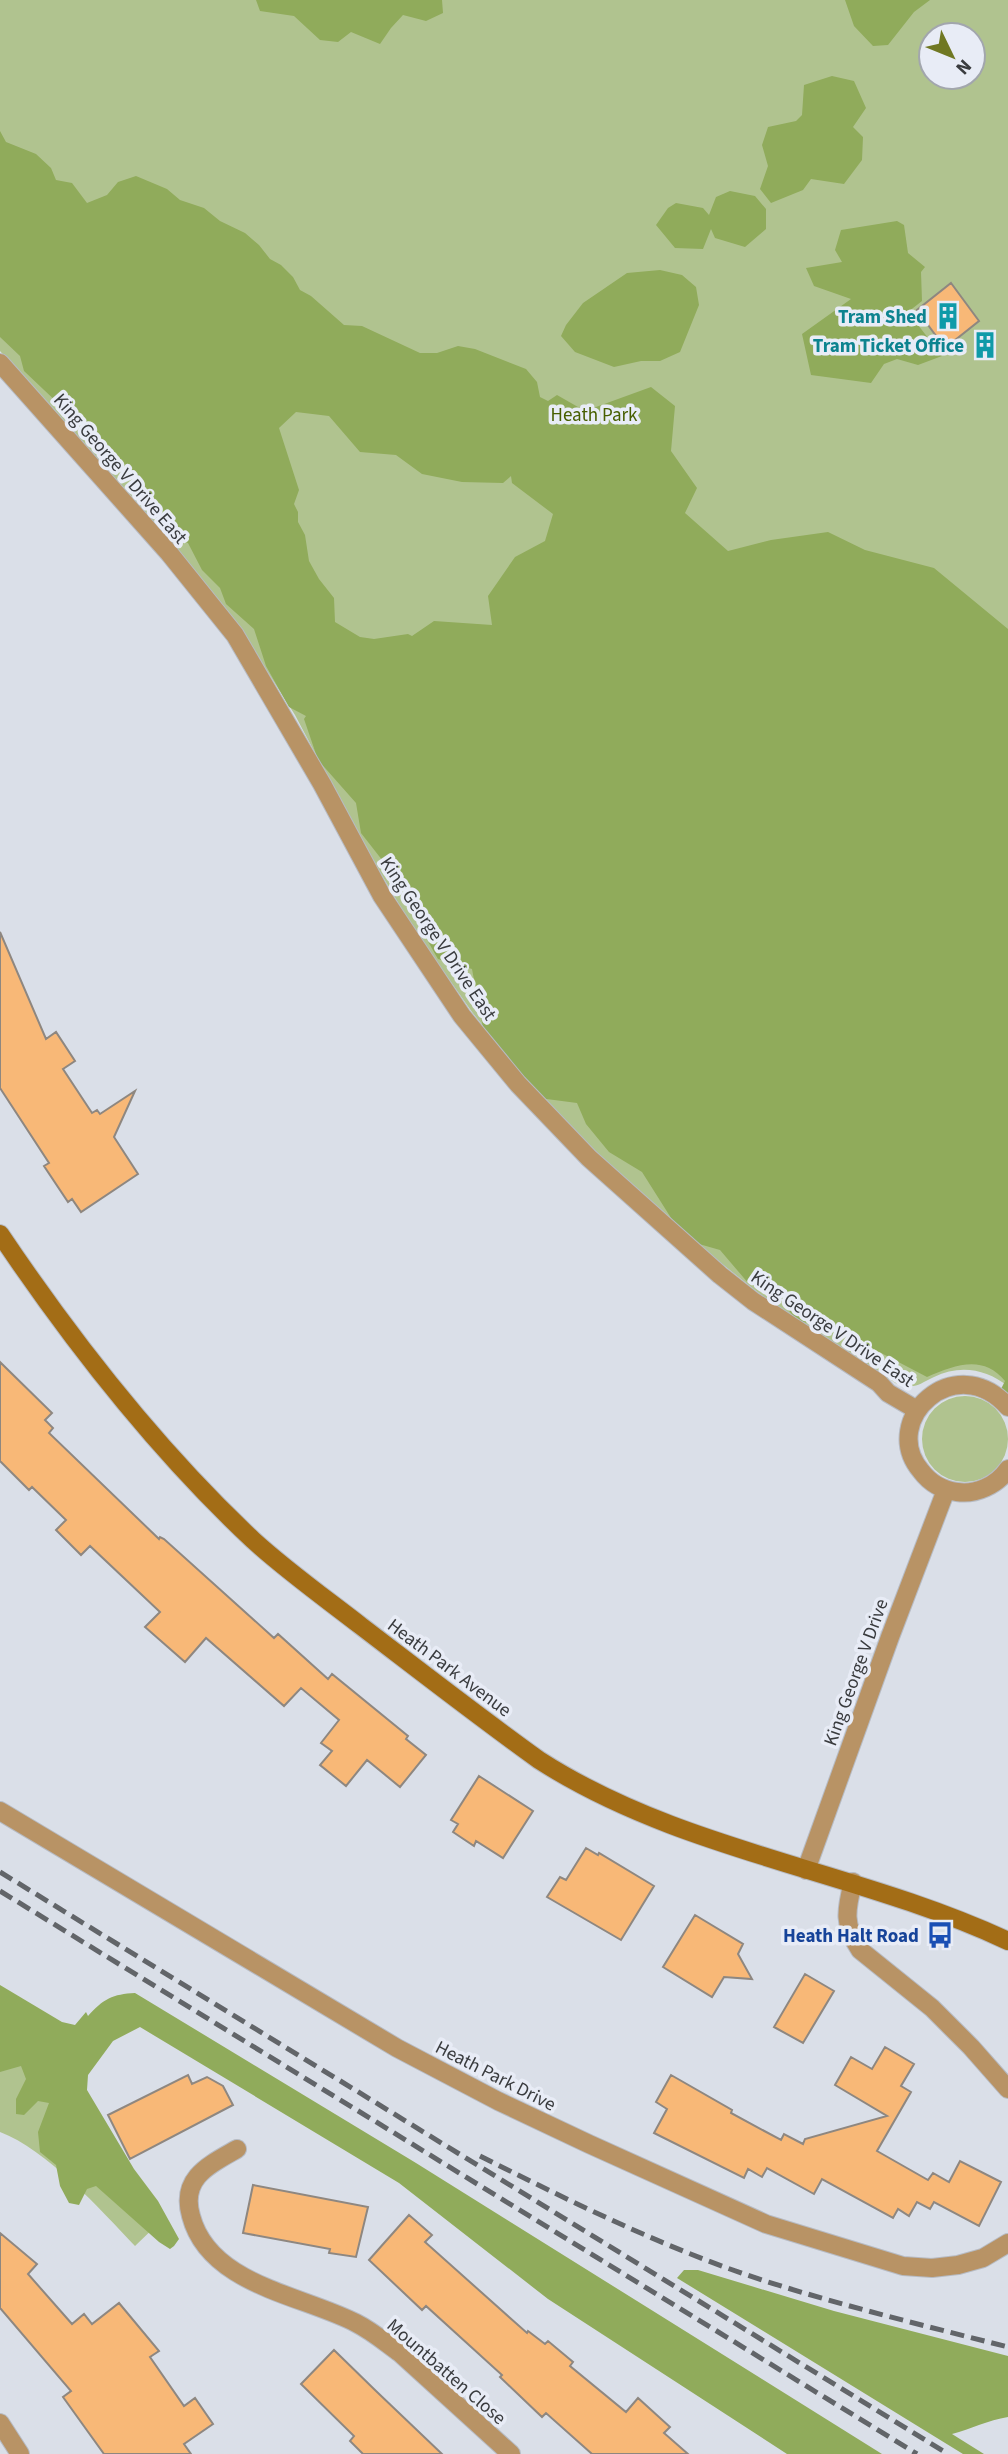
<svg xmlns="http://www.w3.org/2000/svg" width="1008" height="2454" viewBox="0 0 1008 2454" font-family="'Source Sans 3',sans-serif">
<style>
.green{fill:#b0c38f;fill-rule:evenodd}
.forest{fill:#90ab5b;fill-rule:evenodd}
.building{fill:#f8b877;stroke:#8e8780;stroke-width:2}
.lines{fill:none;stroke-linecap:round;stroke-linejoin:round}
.street-casing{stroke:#b7bbc3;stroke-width:20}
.secondary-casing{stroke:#b7bbc3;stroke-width:20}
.street{stroke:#b89365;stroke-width:18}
.secondary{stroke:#a36d16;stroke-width:18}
.rail{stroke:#626569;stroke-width:5;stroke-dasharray:14 7;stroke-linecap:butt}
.labels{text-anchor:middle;stroke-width:7;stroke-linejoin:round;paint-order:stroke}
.culture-label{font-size:19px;font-weight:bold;fill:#0d838f;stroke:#e8ecf6;text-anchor:end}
.park-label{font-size:19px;fill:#475e00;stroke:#e8ecf6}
.street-label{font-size:19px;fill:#3a3c3f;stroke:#e8ecf6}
.transit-label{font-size:19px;font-weight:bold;fill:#164399;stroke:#e8ecf6;text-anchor:end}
</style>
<rect width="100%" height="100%" fill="#dadfe8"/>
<path class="green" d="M 0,0 L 1008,0 L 1008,1386 C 986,1369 960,1364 934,1377 C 917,1385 917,1389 897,1384 L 765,1298 L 687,1236 L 599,1155 L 527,1081 L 472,1012 L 413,928 L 360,838 L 295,715 L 241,630 L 190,565 L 0,351 ZM 931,35 L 973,35 L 973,77 L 931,77 Z
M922 1439a43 43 0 1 1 86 0a43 43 0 1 1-86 0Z
M 0,2025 L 162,2220 L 135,2246 C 101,2210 46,2149 0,2132 Z"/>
<path class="forest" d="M 256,0 L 442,0 L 443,13 L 426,21 L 403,15 L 391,28 L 380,44 L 351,32 L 338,42 L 320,40 L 294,16 L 260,11 Z
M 845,0 L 930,0 L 914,12 L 888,45 L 873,46 L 854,26 Z
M 832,76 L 854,81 L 866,108 L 853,127 L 863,137 L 862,160 L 844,184 L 811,179 L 803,190 L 771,203 L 760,189 L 768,166 L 762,145 L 768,127 L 796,121 L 802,115 L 804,85 Z
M 0,131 L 6,142 L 36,154 L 51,168 L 56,180 L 72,183 L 87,203 L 107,195 L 118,182 L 136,176 L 167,189 L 180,200 L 204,208 L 220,221 L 245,233 L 259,245 L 270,259 L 281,265 L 293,277 L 300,290 L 311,296 L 344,325 L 362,326 L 420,353 L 437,353 L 458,346 L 475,349 L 526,369 L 537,382 L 540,397 L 548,401 L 557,395 L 585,411 L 651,387 L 675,406 L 671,451 L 697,488 L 685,513 L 728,551 L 771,540 L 828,532 L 865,550 L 934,568 L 1008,629 L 1008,1401 L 1001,1389 L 1005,1381 C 983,1354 955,1365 927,1377 L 864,1344 L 796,1319 L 778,1298 L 749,1284 L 720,1250 L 685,1240 L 642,1172 L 609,1152 L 586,1124 L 577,1103 L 539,1098 L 489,1060 L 472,969 L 438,959 C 423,932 407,907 404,876 L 386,865 L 361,833 L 356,803 L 318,760 L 304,719 L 306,716 L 289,707 L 266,666 L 254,629 L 226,604 L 220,588 L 202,570 L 188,543 L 165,536 L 141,487 L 128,471 L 104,452 L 92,429 L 62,407 L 24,371 L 20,356 L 0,337 ZM 296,412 L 329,416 L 360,452 L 396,455 L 422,474 L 462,482 L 503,483 L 511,476 L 512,483 L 553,514 L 545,541 L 515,557 L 488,596 L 492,625 L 434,621 L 412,636 L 408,634 L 374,639 L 360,637 L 335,622 L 334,598 L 319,579 L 309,561 L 305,535 L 298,522 L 298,512 L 294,504 L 299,490 L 279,428 Z
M 730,191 L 755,196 L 766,209 L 766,229 L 745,247 L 715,238 L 711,229 L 703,249 L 675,248 L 656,225 L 668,208 L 676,203 L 703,208 L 709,215 L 716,197 Z
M 897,221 L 904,225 L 908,253 L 925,267 L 921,272 L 922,301 L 908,312 L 942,356 L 918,365 L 897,359 L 884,364 L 871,383 L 811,375 L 802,334 L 851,299 L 814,286 L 806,268 L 842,262 L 835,250 L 841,230 Z
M 660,270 L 682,275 L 696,287 L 699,305 L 680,352 L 660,361 L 641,361 L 614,367 L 575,352 L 561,336 L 566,325 L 583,303 L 627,273 Z
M 0,1985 L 62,2022 L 75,2025 L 86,2012 L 88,2016 C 103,1999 113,1994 135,1993 L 416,2163 L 882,2454 L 787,2454 L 548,2299 L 399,2183 L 140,2027 L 113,2041 L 88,2075 L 87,2090 L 134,2169 L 158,2201 L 179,2239 L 174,2246 L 170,2249 L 159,2242 L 96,2186 L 87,2189 L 79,2205 L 69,2203 L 60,2186 L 56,2165 L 40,2152 L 38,2132 L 49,2103 L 38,2101 L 24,2115 L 16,2114 L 16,2099 L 26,2079 L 21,2066 L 0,2072 Z
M 684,2270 L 698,2270 L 834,2311 L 1008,2356 L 1008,2417 C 988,2420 971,2429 952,2434 L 984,2454 L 963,2454 L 677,2278 Z"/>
<path class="building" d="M 951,283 L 979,321 L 945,348 L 917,310 Z
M 0,932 L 46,1039 L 56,1032 L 75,1061 L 63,1069 L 92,1113 L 97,1110 L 100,1114 L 135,1091 L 114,1137 L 138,1174 L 81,1212 L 72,1199 L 68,1202 L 44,1166 L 49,1163 L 0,1088 Z
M 0,1362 L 52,1413 L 45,1420 L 53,1428 L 49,1433 L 159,1539 L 160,1537 L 164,1539 L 274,1638 L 278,1634 L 328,1679 L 332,1674 L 408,1736 L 406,1739 L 426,1755 L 400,1787 L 367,1760 L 346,1786 L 320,1765 L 332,1751 L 321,1743 L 339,1720 L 301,1688 L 284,1706 L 206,1638 L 185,1662 L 145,1627 L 160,1612 L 90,1546 L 81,1555 L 56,1530 L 66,1520 L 32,1487 L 29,1490 L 0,1461 Z
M 479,1776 L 533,1811 L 503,1858 L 476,1841 L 474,1846 L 453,1832 L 458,1824 L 451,1820 Z
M 586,1848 L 598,1855 L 599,1853 L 654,1886 L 621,1940 L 547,1897 L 560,1877 L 566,1880 Z
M 695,1915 L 743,1944 L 738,1954 L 752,1979 L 724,1977 L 712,1997 L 663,1967 Z
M 805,1974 L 834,1991 L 803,2043 L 774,2027 Z
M 885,2047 L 914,2064 L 901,2086 L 911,2092 L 877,2151 L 928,2180 L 933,2173 L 949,2182 L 960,2161 L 1001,2182 L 979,2226 L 934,2202 L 930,2209 L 917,2202 L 909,2216 L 898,2209 L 893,2218 L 822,2179 L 814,2194 L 767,2168 L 762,2177 L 748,2169 L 744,2178 L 654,2133 L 667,2109 L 656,2102 L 671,2075 L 732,2110 L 731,2113 L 781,2140 L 784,2134 L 803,2144 L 805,2139 L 887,2116 L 835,2085 L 851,2057 L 872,2069 Z
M 188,2075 L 192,2084 L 207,2077 L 223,2086 L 233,2105 L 130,2159 L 108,2115 Z
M 253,2185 L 368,2207 L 356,2257 L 329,2253 L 330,2249 L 243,2233 Z
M 409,2215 L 432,2235 L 425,2242 L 527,2333 L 528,2331 L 545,2344 L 548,2341 L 573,2362 L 570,2366 L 626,2412 L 638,2398 L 670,2427 L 664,2433 L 688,2454 L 592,2454 L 546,2413 L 542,2417 L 500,2377 L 502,2375 L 426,2306 L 422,2310 L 369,2260 Z
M 0,2233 L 37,2264 L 28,2274 L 72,2324 L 84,2314 L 92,2324 L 119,2303 L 159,2351 L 150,2357 L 184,2406 L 195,2398 L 213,2424 L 184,2444 L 191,2454 L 104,2454 L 63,2397 L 71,2391 L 0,2308 Z
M 334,2350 L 376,2391 L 442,2454 L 363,2454 L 350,2441 L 354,2436 L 301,2384 Z"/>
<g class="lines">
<defs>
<path id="street" d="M 0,363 L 169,553 L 235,635 L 322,784 L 382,896 L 462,1016 L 518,1084 L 589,1158 L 720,1275 L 753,1301 L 879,1383 L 888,1393 L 917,1410
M 1008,1407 C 956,1348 878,1420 921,1471 C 930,1483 942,1490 957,1492 C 976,1495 997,1485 1008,1469
M 0,1811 L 397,2048 L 498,2101 L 589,2144 L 766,2224 L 903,2266 L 932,2268 L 958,2265 L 983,2258 L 1008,2243
M 806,1870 L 890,1637 L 946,1490
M 853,1882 C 846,1910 843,1925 860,1950 L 932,2008 L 971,2047 L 1008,2089
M 237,2149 C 209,2165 180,2178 191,2216 C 209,2285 302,2295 356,2323 C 372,2331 386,2343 400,2353 L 511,2454
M 0,2423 L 20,2454"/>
<path id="secondary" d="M 0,1234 C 74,1344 156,1449 253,1540 C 287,1571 325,1598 361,1626 C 420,1671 479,1717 539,1760 C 682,1852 856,1870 1008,1941"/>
</defs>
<use href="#street" class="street-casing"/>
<use href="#secondary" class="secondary-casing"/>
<use href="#street" class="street"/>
<use href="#secondary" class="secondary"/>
<path class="rail" d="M 0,1872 L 948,2454
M 0,1891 L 917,2454
M 480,2156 C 572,2202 664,2248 762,2280 C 843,2306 926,2326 1008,2347"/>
</g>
<defs>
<symbol id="building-bare" viewBox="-9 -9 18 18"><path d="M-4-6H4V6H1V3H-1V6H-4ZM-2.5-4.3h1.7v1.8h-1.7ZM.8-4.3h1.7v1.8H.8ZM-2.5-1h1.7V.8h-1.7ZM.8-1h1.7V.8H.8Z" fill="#0f9aa8" stroke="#e8ecf6" stroke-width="2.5" paint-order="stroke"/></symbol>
<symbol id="bus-bare" viewBox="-9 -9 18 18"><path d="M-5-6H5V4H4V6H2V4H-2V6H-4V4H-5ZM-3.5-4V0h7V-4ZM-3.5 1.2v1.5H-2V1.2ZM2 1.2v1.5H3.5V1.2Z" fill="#1a4fb4" stroke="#e8ecf6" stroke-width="2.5" paint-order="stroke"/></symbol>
</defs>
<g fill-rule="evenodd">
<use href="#building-bare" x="929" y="297" width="38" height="38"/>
<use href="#building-bare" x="966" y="326" width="38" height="38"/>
<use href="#bus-bare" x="921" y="1916" width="38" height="38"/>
</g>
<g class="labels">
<g class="culture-label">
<text x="927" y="323">Tram Shed</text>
<text x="964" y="352">Tram Ticket Office</text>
</g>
<g class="park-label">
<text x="594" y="421">Heath Park</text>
</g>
<g class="street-label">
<text transform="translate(121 468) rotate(49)" y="7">King George V Drive East</text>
<text transform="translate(439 938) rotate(56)" y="7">King George V Drive East</text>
<text transform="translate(833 1328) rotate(34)" y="7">King George V Drive East</text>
<text transform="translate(450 1667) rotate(37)" y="7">Heath Park Avenue</text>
<text transform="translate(855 1672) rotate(-70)" y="7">King George V Drive</text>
<text transform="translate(496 2075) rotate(27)" y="7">Heath Park Drive</text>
<text transform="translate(447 2371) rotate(41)" y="7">Mountbatten Close</text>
</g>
<g class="transit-label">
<text x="919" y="1942">Heath Halt Road</text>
</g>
</g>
<g transform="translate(952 56) rotate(133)"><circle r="33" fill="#e8ecf6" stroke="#a2a6ad" stroke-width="2"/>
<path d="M0-5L12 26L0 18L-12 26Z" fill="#707823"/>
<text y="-10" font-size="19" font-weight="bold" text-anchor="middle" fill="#3a3c3f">N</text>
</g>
</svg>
